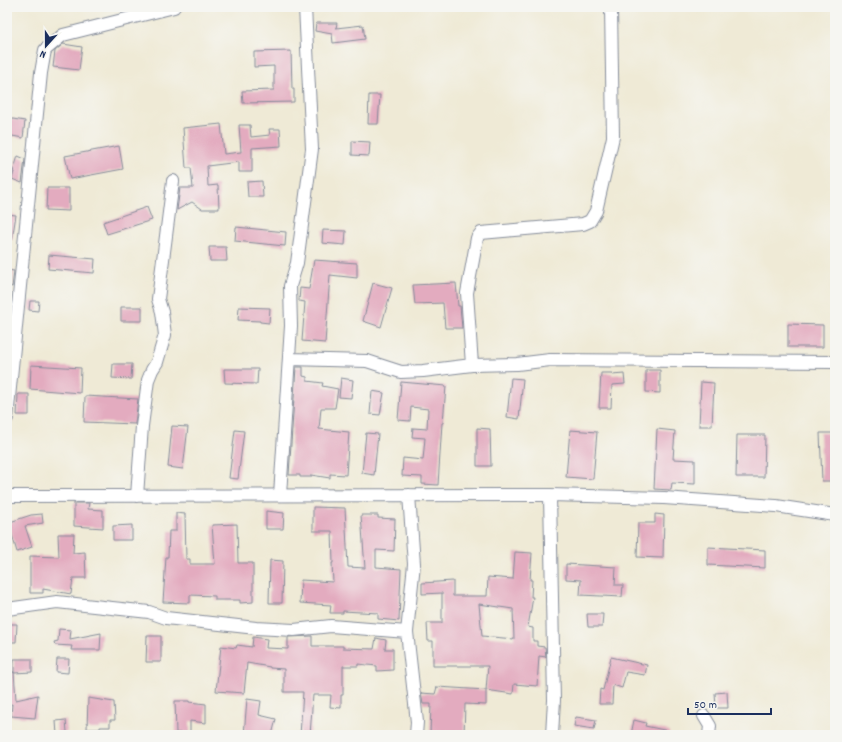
<svg xmlns="http://www.w3.org/2000/svg" width="842" height="742" viewBox="0 0 842 742" font-family="Dekko,sans-serif">
<style>
.building{fill:#e3abbf;fill-rule:evenodd}
.lines{fill:none;stroke-linecap:round;stroke-linejoin:round}
.street-casing{stroke:#858c9a;stroke-width:14}
.street{stroke:#fff;stroke-width:12}
</style>
<rect width="100%" height="100%" fill="#f6f6f2"/>
<filter id="ink" filterUnits="userSpaceOnUse"><feTurbulence type="fractalNoise" baseFrequency=".025" numOctaves="2"/><feDisplacementMap in="SourceGraphic" scale="8" xChannelSelector="R" yChannelSelector="G"/><feConvolveMatrix kernelMatrix="1 2 1 2 8 2 1 2 1" color-interpolation-filters="sRGB"/></filter>
<filter id="wash" filterUnits="userSpaceOnUse"><feTurbulence type="fractalNoise" baseFrequency=".012" numOctaves="4" result="noise"/><feDisplacementMap in="SourceGraphic" scale="16" xChannelSelector="R" yChannelSelector="G"/><feGaussianBlur stdDeviation="0.9" result="paint"/><feColorMatrix in="noise" values="0 0 0 0 0 0 0 0 0 0 0 0 0 0 0 0 0 1.4 0 .05"/><feComposite in="paint" operator="in"/></filter>
<g filter="url(#wash)">
<rect width="100%" height="100%" fill="#efead6"/>
<g id="blocks">
<path class="building" d="M 316,23 L 337,23 L 336,28 L 363,25 L 365,39 L 333,43 L 332,34 L 315,31 Z
M 63,44 L 82,47 L 79,70 L 53,67 L 55,51 Z
M 291,51 L 292,89 L 294,89 L 294,102 L 243,103 L 242,91 L 274,90 L 274,66 L 254,67 L 254,52 Z
M 369,95 L 380,95 L 378,124 L 368,124 Z
M 7,118 L 25,121 L 23,138 L 7,135 Z
M 221,124 L 224,154 L 241,152 L 239,125 L 250,125 L 251,137 L 270,135 L 269,129 L 280,129 L 281,146 L 252,148 L 252,172 L 239,172 L 239,162 L 207,166 L 208,186 L 218,185 L 219,209 L 202,209 L 192,202 L 177,210 L 180,188 L 193,188 L 191,168 L 186,168 L 183,128 Z
M 352,141 L 370,142 L 369,156 L 352,155 Z
M 119,146 L 123,169 L 70,179 L 65,156 Z
M 18,156 L 25,159 L 22,183 L 12,179 L 14,172 L 13,172 Z
M 262,181 L 263,197 L 248,197 L 247,182 Z
M 47,188 L 69,188 L 69,211 L 46,210 Z
M 147,207 L 152,220 L 107,234 L 103,222 Z
M 7,214 L 16,215 L 12,240 L 7,240 Z
M 236,227 L 286,232 L 285,246 L 235,241 Z
M 323,230 L 346,231 L 345,245 L 322,243 Z
M 209,247 L 226,247 L 227,261 L 210,261 Z
M 49,255 L 95,259 L 94,273 L 48,269 Z
M 314,260 L 357,263 L 357,278 L 330,275 L 325,343 L 302,341 L 305,302 L 299,301 L 300,288 L 309,289 Z
M 7,270 L 14,271 L 12,287 L 7,285 Z
M 373,283 L 392,288 L 381,327 L 363,321 Z
M 456,283 L 458,306 L 460,306 L 462,328 L 445,328 L 443,303 L 415,304 L 413,285 Z
M 30,301 L 39,301 L 38,311 L 29,310 Z
M 121,307 L 142,307 L 142,321 L 121,321 Z
M 239,307 L 270,308 L 269,323 L 260,322 L 260,321 L 238,320 Z
M 788,324 L 823,325 L 823,347 L 788,347 Z
M 113,364 L 132,364 L 131,379 L 112,378 Z
M 31,365 L 81,368 L 80,393 L 30,389 Z
M 296,367 L 303,367 L 303,376 L 307,377 L 307,381 L 323,383 L 322,386 L 338,389 L 335,408 L 321,408 L 319,429 L 349,432 L 346,475 L 330,474 L 330,478 L 311,475 L 311,477 L 300,477 L 300,475 L 289,475 Z
M 224,369 L 258,369 L 257,384 L 225,383 Z
M 646,370 L 660,370 L 660,393 L 646,392 Z
M 601,373 L 612,373 L 612,375 L 624,374 L 625,384 L 612,385 L 611,408 L 599,408 Z
M 341,378 L 353,380 L 351,398 L 339,397 Z
M 511,378 L 523,379 L 519,419 L 507,417 Z
M 401,382 L 446,386 L 443,423 L 442,423 L 438,485 L 422,484 L 422,477 L 402,476 L 403,458 L 423,460 L 425,438 L 412,437 L 413,428 L 427,429 L 428,409 L 411,407 L 410,421 L 398,420 Z
M 701,382 L 714,383 L 712,426 L 699,426 Z
M 372,391 L 384,393 L 380,415 L 370,414 Z
M 18,394 L 29,394 L 29,415 L 17,415 Z
M 85,396 L 138,399 L 135,424 L 84,422 Z
M 172,426 L 188,427 L 183,469 L 168,467 Z
M 477,428 L 490,429 L 491,466 L 477,466 Z
M 657,429 L 675,431 L 673,459 L 695,460 L 695,484 L 672,483 L 671,490 L 654,489 Z
M 235,430 L 244,431 L 238,479 L 229,478 Z
M 570,430 L 597,432 L 593,479 L 566,477 Z
M 366,433 L 378,434 L 374,475 L 362,473 Z
M 820,433 L 834,433 L 835,481 L 822,481 Z
M 737,435 L 765,435 L 764,477 L 736,477 Z
M 74,503 L 89,503 L 88,509 L 103,510 L 103,528 L 74,526 Z
M 313,507 L 345,508 L 348,567 L 365,568 L 361,515 L 378,515 L 378,518 L 395,519 L 394,551 L 376,550 L 376,567 L 401,569 L 399,621 L 378,619 L 378,613 L 343,611 L 343,613 L 330,613 L 331,605 L 300,603 L 301,580 L 333,582 L 332,563 L 333,563 L 332,531 L 313,531 Z
M 266,511 L 284,513 L 283,529 L 266,529 Z
M 176,513 L 185,514 L 186,559 L 190,559 L 190,564 L 215,564 L 212,525 L 237,524 L 238,563 L 253,563 L 253,602 L 240,603 L 240,600 L 215,600 L 215,596 L 190,595 L 190,603 L 163,602 L 166,557 L 168,557 L 169,531 L 176,531 Z
M 42,514 L 43,523 L 25,526 L 32,547 L 17,552 L 10,528 L 7,528 L 7,523 L 31,515 Z
M 655,514 L 664,515 L 663,558 L 637,557 L 638,523 L 655,523 Z
M 132,525 L 132,540 L 113,540 L 113,526 Z
M 58,534 L 74,534 L 73,553 L 85,552 L 86,578 L 73,578 L 71,594 L 43,589 L 43,593 L 30,593 L 30,556 L 59,557 Z
M 708,547 L 765,550 L 765,568 L 708,565 Z
M 515,552 L 532,553 L 530,580 L 532,580 L 531,597 L 533,597 L 528,627 L 533,628 L 533,641 L 537,641 L 537,646 L 545,647 L 546,657 L 539,656 L 537,686 L 514,684 L 513,694 L 486,690 L 488,666 L 433,666 L 433,641 L 428,641 L 427,623 L 442,623 L 442,593 L 422,594 L 422,583 L 453,581 L 453,596 L 487,596 L 488,577 L 513,579 ZM 479,604 L 513,609 L 514,639 L 482,636 Z
M 270,560 L 283,561 L 282,603 L 269,603 Z
M 566,564 L 616,567 L 615,585 L 623,585 L 622,597 L 580,595 L 581,580 L 566,579 Z
M 587,614 L 603,614 L 602,627 L 588,627 Z
M 7,624 L 17,624 L 16,642 L 7,642 Z
M 59,629 L 71,630 L 70,639 L 101,633 L 100,650 L 71,650 L 72,646 L 55,645 L 54,642 L 58,641 Z
M 147,636 L 161,636 L 161,662 L 146,662 Z
M 312,636 L 312,646 L 343,646 L 343,648 L 374,649 L 376,638 L 386,640 L 385,649 L 393,649 L 393,670 L 377,671 L 377,666 L 358,664 L 358,666 L 343,666 L 343,695 L 341,695 L 341,708 L 330,707 L 331,695 L 313,695 L 310,735 L 300,735 L 303,692 L 284,692 L 284,669 L 270,668 L 270,667 L 247,663 L 244,693 L 216,691 L 221,646 L 236,648 L 237,645 L 252,647 L 253,637 L 267,639 L 266,648 L 288,649 L 288,637 Z
M 611,657 L 647,665 L 645,675 L 626,672 L 622,688 L 613,685 L 612,704 L 599,704 L 600,689 L 603,690 Z
M 14,659 L 32,659 L 32,672 L 14,673 Z
M 57,659 L 69,659 L 68,673 L 56,672 Z
M 7,672 L 14,672 L 16,700 L 38,695 L 35,718 L 11,716 L 12,704 L 7,705 Z
M 437,687 L 486,690 L 486,705 L 465,704 L 464,735 L 430,734 L 431,704 L 423,704 L 421,693 L 435,694 Z
M 727,692 L 728,708 L 716,708 L 715,693 Z
M 88,698 L 114,702 L 115,720 L 110,720 L 110,727 L 100,727 L 100,729 L 87,729 Z
M 247,699 L 261,701 L 259,715 L 276,719 L 272,735 L 244,735 Z
M 175,701 L 189,701 L 189,702 L 206,704 L 206,723 L 190,721 L 190,732 L 176,733 Z
M 576,717 L 596,720 L 594,729 L 574,726 Z
M 66,720 L 67,732 L 57,735 L 56,721 Z
M 634,720 L 646,723 L 645,726 L 669,731 L 669,735 L 631,735 Z"/>
</g>
</g>
<g filter="url(#ink)">
<use href="#blocks" fill-opacity="0" stroke="#858c9a" stroke-width="1"/>
<g class="lines">
<defs>
<path id="street" d="M 289,359 L 367,361 L 401,372 L 423,371 L 472,365 L 517,364 L 550,360 L 835,362
M 472,365 L 467,293 L 477,238 L 481,233 L 583,224 L 590,221 L 596,211 L 613,137 L 611,7
M 7,418 L 41,73 L 45,50 L 63,35 L 174,7
M 280,495 L 291,326 L 290,286 L 297,263 L 312,149 L 305,7
M 409,495 L 414,564 L 407,632 L 417,722 L 416,735
M 550,495 L 554,700 L 552,735
M 7,496 L 550,495 L 664,498 L 776,506 L 835,515
M 137,496 L 142,426 L 148,380 L 152,370 L 157,362 L 165,335 L 162,312 L 158,299 L 173,181
M 7,609 L 57,602 L 149,612 L 166,618 L 256,628 L 294,630 L 331,626 L 407,632
M 704,716 L 710,726 L 709,735"/>
</defs>
<use href="#street" class="street-casing"/>
<use href="#street" class="street"/>
</g>
</g>
<rect width="842" height="742" fill="none" stroke="#f6f6f2" stroke-width="24"/>
<g transform="translate(46 46) rotate(201)" stroke="#f6f6f2" stroke-width="3" paint-order="stroke">
<path d="M0-3L7 15L0 10L-7 15Z" fill="#1b2f5e"/>
<text y="-6" font-size="11" font-weight="bold" text-anchor="middle" fill="#1b2f5e">N</text>
</g>
<path d="M688 708v6h83v-6" fill="none" stroke="#1b2f5e" stroke-width="2"/>
<text x="694" y="708" font-size="12" fill="#1b2f5e" stroke="#f6f6f2" stroke-width="3" paint-order="stroke">50 m</text>
</svg>
